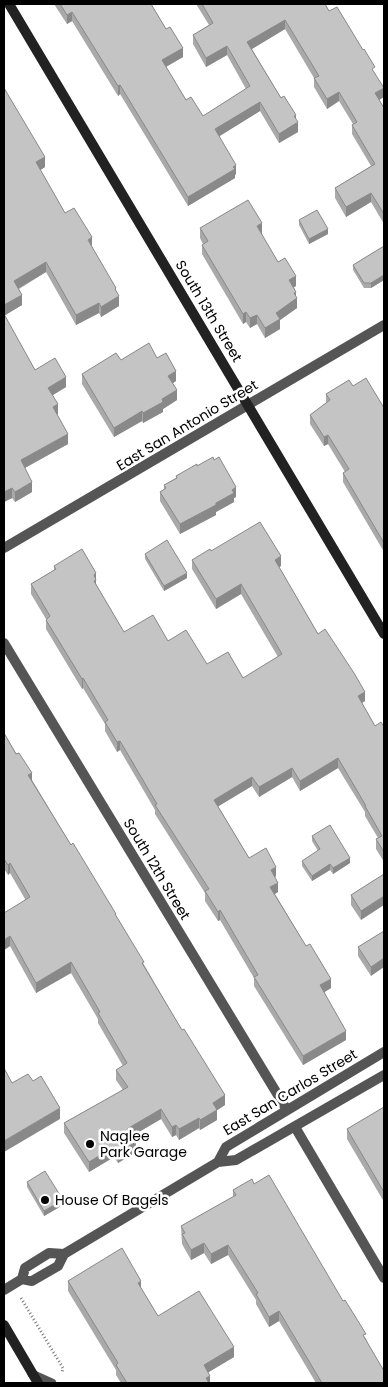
<svg xmlns="http://www.w3.org/2000/svg" width="388" height="1387" viewBox="0 0 388 1387" font-family="Poppins,sans-serif">
<style>
.lines{fill:none;stroke-linecap:round;stroke-linejoin:round}
.path{stroke:#777;stroke-width:3;stroke-dasharray:1 2.5;stroke-linecap:butt}
.lane{stroke:#555;stroke-width:9}
.street{stroke:#555;stroke-width:10}
.secondary{stroke:#222;stroke-width:10}
.wall{fill:#a9a9a9}
.shaded-wall{fill:#898989}
.building{fill:#c4c4c4;stroke:#898989}
.poi-dot{fill:#000;stroke:#fff;stroke-width:2}
.labels{text-anchor:middle;stroke-width:5;stroke-linejoin:round;paint-order:stroke}
.street-label{font-size:14px;fill:#000;stroke:#fff}
.poi-label{font-size:14px;fill:#000;stroke:#fff;text-anchor:start}
</style>
<rect width="100%" height="100%" fill="#fff"/>
<g class="lines">
<path class="path" d="M 21,1298 L 63,1368 L 62,1373"/>
<path class="lane" d="M 32,1374 L 52,1383"/>
<path class="street" d="M 4,548 L 384,325
M 4,643 L 287,1110
M 295,1127 L 384,1278
M 218,1162 L 226,1147 L 384,1052
M 22,1279 L 32,1281 L 58,1266 L 64,1254 L 218,1162 L 236,1160 L 384,1075
M 4,1290 L 22,1279 L 25,1268 L 49,1253 L 64,1254"/>
<path class="secondary" d="M 9,4 L 384,634
M 4,1325 L 38,1383"/>
</g>
<path class="wall" d="M 54,4 L 151,4 L 183,57 L 166,67 L 186,100 L 203,116 L 246,89 L 227,55 L 206,67 L 193,44 L 193,35 L 209,25 L 196,4 L 325,4 L 329,11 L 375,74 L 384,97 L 379,100 L 384,108 L 384,224 L 371,202 L 346,217 L 335,198 L 335,188 L 371,166 L 352,134 L 352,125 L 353,124 L 339,101 L 327,109 L 314,87 L 314,78 L 285,29 L 252,49 L 281,98 L 296,120 L 298,132 L 279,143 L 260,111 L 219,136 L 236,174 L 235,175 L 235,178 L 188,206 L 120,94 L 118,96 L 72,21 L 67,24 Z
M 4,88 L 45,167 L 40,170 L 65,213 L 92,247 L 116,292 L 119,306 L 101,317 L 99,313 L 76,325 L 46,272 L 19,289 L 22,305 L 4,315 L 35,370 L 66,387 L 53,395 L 58,414 L 57,414 L 68,444 L 25,468 L 32,492 L 15,502 L 12,498 L 4,502 Z
M 299,220 L 328,234 L 309,244 L 299,225 Z
M 200,228 L 262,233 L 261,233 L 278,262 L 296,286 L 294,287 L 296,296 L 297,308 L 280,320 L 280,329 L 265,338 L 257,324 L 250,328 L 246,322 L 243,324 L 202,254 L 202,245 L 203,244 L 200,238 Z
M 384,246 L 384,280 L 371,288 L 364,288 L 353,270 L 353,265 Z
M 157,358 L 176,381 L 172,384 L 177,400 L 163,409 L 163,412 L 143,423 L 142,421 L 114,437 L 82,384 L 82,374 L 121,360 Z
M 353,386 L 384,408 L 384,552 L 343,482 L 343,473 L 345,472 L 328,444 L 324,446 L 310,424 L 310,415 L 326,403 L 326,394 Z
M 197,466 L 236,497 L 234,498 L 234,502 L 216,512 L 216,515 L 180,534 L 160,501 L 160,492 L 164,489 L 164,485 L 176,478 L 176,476 Z
M 211,551 L 281,566 L 279,567 L 318,634 L 365,701 L 362,703 L 375,726 L 384,727 L 384,862 L 376,849 L 376,839 L 378,838 L 365,816 L 365,812 L 338,768 L 300,791 L 292,777 L 259,797 L 252,786 L 218,806 L 249,858 L 276,876 L 275,877 L 278,892 L 275,894 L 331,988 L 324,992 L 346,1040 L 303,1065 L 254,986 L 254,978 L 220,920 L 218,921 L 205,901 L 205,893 L 155,814 L 155,810 L 120,750 L 117,752 L 105,731 L 105,724 L 83,688 L 82,689 L 46,629 L 46,619 L 31,594 L 31,584 L 54,570 L 54,566 L 96,585 L 124,632 L 168,641 L 207,664 L 243,678 L 278,657 L 241,594 L 216,609 L 192,569 L 192,560 Z
M 145,554 L 187,578 L 164,591 L 145,559 Z
M 4,733 L 71,845 L 116,916 L 225,1105 L 217,1110 L 217,1120 L 200,1130 L 199,1128 L 179,1140 L 176,1135 L 172,1137 L 161,1119 L 132,1136 L 136,1152 L 118,1163 L 114,1157 L 89,1172 L 64,1133 L 64,1123 L 123,1090 L 116,1080 L 116,1070 L 123,1066 L 98,1023 L 98,1019 L 71,973 L 36,993 L 10,946 L 4,950 L 25,899 L 10,873 L 8,875 L 4,869 Z
M 312,836 L 350,863 L 333,874 L 330,870 L 312,881 L 302,866 L 302,861 L 318,851 L 312,841 Z
M 384,874 L 361,920 L 351,905 L 351,895 Z
M 384,931 L 371,976 L 358,956 L 358,947 Z
M 384,1107 L 384,1202 L 347,1139 L 347,1129 Z
M 27,1182 L 63,1205 L 44,1216 L 27,1187 Z
M 254,1184 L 366,1339 L 384,1383 L 316,1383 L 279,1321 L 269,1327 L 256,1304 L 256,1300 L 228,1255 L 211,1264 L 204,1253 L 191,1260 L 182,1244 L 181,1226 L 233,1197 L 233,1190 Z
M 68,1281 L 141,1288 L 158,1316 L 234,1357 L 208,1372 L 210,1383 L 121,1383 L 116,1375 L 116,1370 L 68,1291 Z"/>
<path class="shaded-wall" d="M 72,12 L 72,21 L 67,24 L 67,15 Z
M 285,20 L 285,29 L 247,52 L 247,42 Z
M 227,46 L 227,55 L 206,67 L 206,58 Z
M 183,48 L 183,57 L 162,69 L 162,60 Z
M 120,85 L 120,94 L 118,96 L 118,86 Z
M 384,88 L 384,97 L 375,102 L 375,93 Z
M 339,92 L 339,101 L 327,109 L 327,99 Z
M 260,102 L 260,111 L 215,139 L 215,129 Z
M 296,115 L 296,124 L 298,122 L 298,132 L 279,143 L 279,134 Z
M 45,157 L 45,167 L 36,173 L 36,162 Z
M 236,165 L 236,174 L 235,175 L 235,178 L 188,206 L 188,197 Z
M 371,193 L 371,202 L 346,217 L 346,207 Z
M 262,223 L 262,233 L 257,236 L 257,226 Z
M 328,229 L 328,234 L 309,244 L 309,239 Z
M 92,237 L 92,247 L 88,240 Z
M 46,262 L 46,272 L 14,291 L 14,281 Z
M 384,275 L 384,280 L 371,288 L 371,283 Z
M 296,276 L 296,286 L 289,290 L 289,280 Z
M 116,288 L 116,298 L 119,296 L 119,306 L 101,317 L 101,307 Z
M 296,292 L 296,299 L 297,298 L 297,308 L 280,320 L 280,329 L 265,338 L 265,328 L 276,313 Z
M 22,295 L 22,305 L 4,316 L 4,305 Z
M 99,303 L 99,313 L 76,325 L 76,315 Z
M 246,312 L 246,322 L 243,324 L 243,314 Z
M 257,315 L 257,324 L 250,328 L 250,318 Z
M 176,371 L 176,381 L 168,386 L 168,376 Z
M 66,377 L 66,387 L 48,398 L 48,388 Z
M 177,390 L 177,400 L 163,409 L 163,412 L 143,423 L 143,413 L 162,399 Z
M 58,404 L 58,414 L 53,417 L 53,407 Z
M 142,411 L 142,421 L 114,437 L 114,428 Z
M 68,434 L 68,444 L 21,470 L 21,460 Z
M 328,435 L 328,444 L 324,446 L 324,437 Z
M 32,482 L 32,492 L 15,502 L 15,492 Z
M 236,487 L 236,497 L 234,498 L 234,502 L 216,512 L 216,515 L 180,534 L 180,524 L 216,503 L 232,490 Z
M 12,488 L 12,498 L 4,502 L 4,492 Z
M 281,556 L 281,566 L 275,569 L 275,560 Z
M 96,573 L 96,589 L 94,591 L 94,575 Z
M 187,573 L 187,578 L 164,591 L 164,586 Z
M 241,584 L 241,594 L 216,609 L 216,599 Z
M 83,678 L 83,688 L 82,689 L 82,679 Z
M 365,692 L 365,701 L 358,705 L 358,696 Z
M 120,741 L 120,750 L 117,752 L 117,742 Z
M 338,758 L 338,768 L 300,791 L 300,781 Z
M 292,768 L 292,777 L 259,797 L 259,787 Z
M 32,773 L 32,783 L 28,775 Z
M 252,777 L 252,786 L 214,809 L 214,800 Z
M 350,858 L 350,863 L 333,874 L 333,868 Z
M 10,863 L 10,873 L 8,875 L 8,865 Z
M 330,864 L 330,870 L 312,881 L 312,876 Z
M 276,867 L 276,876 L 271,880 L 271,870 Z
M 278,883 L 278,892 L 270,897 L 270,887 Z
M 384,896 L 384,905 L 361,920 L 361,911 Z
M 220,910 L 220,920 L 218,921 L 218,912 Z
M 10,936 L 10,946 L 4,950 L 4,940 Z
M 384,958 L 384,967 L 371,976 L 371,967 Z
M 71,962 L 71,973 L 36,993 L 36,983 Z
M 331,979 L 331,988 L 320,995 L 320,985 Z
M 346,1031 L 346,1040 L 303,1065 L 303,1056 Z
M 225,1095 L 225,1105 L 213,1113 L 213,1103 Z
M 60,1108 L 60,1119 L 4,1152 L 4,1141 Z
M 161,1109 L 161,1119 L 127,1139 L 127,1129 Z
M 217,1110 L 217,1120 L 200,1130 L 200,1120 Z
M 199,1118 L 199,1128 L 179,1140 L 179,1129 Z
M 176,1125 L 176,1135 L 172,1137 L 172,1127 Z
M 136,1142 L 136,1152 L 118,1163 L 118,1153 Z
M 114,1147 L 114,1157 L 89,1172 L 89,1162 Z
M 63,1200 L 63,1205 L 44,1216 L 44,1211 Z
M 204,1243 L 204,1253 L 191,1260 L 191,1250 Z
M 228,1245 L 228,1255 L 211,1264 L 211,1254 Z
M 141,1281 L 141,1291 L 138,1283 Z
M 279,1311 L 279,1321 L 269,1327 L 269,1317 Z
M 234,1347 L 234,1357 L 204,1375 L 204,1365 Z
M 210,1376 L 210,1383 L 206,1383 L 206,1378 Z"/>
<path class="building" d="M 60,4 L 151,4 L 166,29 L 170,27 L 183,48 L 162,60 L 186,100 L 191,97 L 203,116 L 250,86 L 227,46 L 206,58 L 193,35 L 213,23 L 202,4 L 325,4 L 329,11 L 337,7 L 363,50 L 364,49 L 375,67 L 372,69 L 384,88 L 375,93 L 384,108 L 384,214 L 371,193 L 346,207 L 335,188 L 375,164 L 352,125 L 357,122 L 339,92 L 327,99 L 314,78 L 319,76 L 285,20 L 247,42 L 281,98 L 284,96 L 296,115 L 294,116 L 298,122 L 279,134 L 260,102 L 215,129 L 236,165 L 233,167 L 235,169 L 188,197 L 120,85 L 118,86 L 72,12 L 67,15 Z
M 4,88 L 45,157 L 36,162 L 65,213 L 74,208 L 92,237 L 88,240 L 116,288 L 115,289 L 119,296 L 101,307 L 99,303 L 76,315 L 46,262 L 14,281 L 22,295 L 4,305 Z
M 248,200 L 262,223 L 257,226 L 278,262 L 285,258 L 296,276 L 289,280 L 296,292 L 294,293 L 297,298 L 276,313 L 280,319 L 265,328 L 257,315 L 250,318 L 246,312 L 243,314 L 202,245 L 208,241 L 200,228 Z
M 317,210 L 328,229 L 309,239 L 299,220 Z
M 384,246 L 384,275 L 371,283 L 364,283 L 353,265 Z
M 4,314 L 35,370 L 55,358 L 66,377 L 48,388 L 58,404 L 53,407 L 68,434 L 21,460 L 32,482 L 15,492 L 12,488 L 4,492 Z
M 149,343 L 157,358 L 166,353 L 176,371 L 168,376 L 177,390 L 162,399 L 163,402 L 143,413 L 142,411 L 114,428 L 82,374 L 116,353 L 121,360 Z
M 366,378 L 384,408 L 384,543 L 343,473 L 349,469 L 328,435 L 324,437 L 310,415 L 330,400 L 326,394 L 349,380 L 353,386 Z
M 213,457 L 214,460 L 219,457 L 236,487 L 232,490 L 234,493 L 216,503 L 216,505 L 180,524 L 160,492 L 166,488 L 164,485 L 177,478 L 176,476 L 197,464 L 197,466 Z
M 260,522 L 281,556 L 275,560 L 318,634 L 325,629 L 354,673 L 365,692 L 358,696 L 375,726 L 381,722 L 384,727 L 384,852 L 376,839 L 382,836 L 365,806 L 366,806 L 338,758 L 300,781 L 292,768 L 259,787 L 252,777 L 214,800 L 249,858 L 266,848 L 276,867 L 271,870 L 278,883 L 270,887 L 306,946 L 310,944 L 331,979 L 320,985 L 346,1031 L 303,1056 L 254,977 L 258,975 L 220,910 L 218,912 L 205,891 L 209,889 L 155,805 L 157,804 L 120,741 L 117,742 L 105,722 L 108,720 L 83,678 L 82,679 L 46,620 L 50,616 L 31,584 L 56,569 L 54,566 L 82,549 L 96,573 L 94,575 L 96,580 L 94,581 L 124,632 L 153,615 L 168,641 L 186,630 L 207,664 L 228,652 L 243,678 L 282,654 L 241,584 L 216,599 L 192,560 L 210,549 L 211,551 Z
M 167,540 L 187,573 L 164,586 L 145,554 Z
M 4,733 L 16,754 L 19,753 L 32,773 L 28,775 L 71,845 L 73,843 L 116,914 L 115,914 L 144,962 L 142,963 L 182,1030 L 184,1029 L 225,1095 L 213,1103 L 217,1110 L 200,1120 L 199,1118 L 179,1129 L 176,1125 L 172,1127 L 161,1109 L 127,1129 L 136,1142 L 118,1153 L 114,1147 L 89,1162 L 64,1123 L 128,1087 L 116,1070 L 127,1063 L 98,1013 L 100,1012 L 71,962 L 36,983 L 10,936 L 4,940 L 4,913 L 30,897 L 10,863 L 8,865 L 4,859 Z
M 330,825 L 350,858 L 333,868 L 330,864 L 312,876 L 302,861 L 320,849 L 312,836 Z
M 384,874 L 384,896 L 361,911 L 351,895 Z
M 384,931 L 384,958 L 371,967 L 358,947 Z
M 4,1068 L 12,1083 L 28,1074 L 33,1081 L 41,1076 L 60,1108 L 4,1141 Z
M 384,1107 L 384,1192 L 347,1129 Z
M 45,1171 L 63,1200 L 44,1211 L 27,1182 Z
M 269,1175 L 343,1301 L 345,1300 L 366,1334 L 363,1335 L 384,1371 L 384,1383 L 322,1383 L 279,1311 L 269,1317 L 256,1294 L 258,1293 L 228,1245 L 211,1254 L 204,1243 L 191,1250 L 182,1234 L 185,1233 L 181,1226 L 236,1195 L 233,1190 L 252,1179 L 254,1184 Z
M 122,1248 L 141,1281 L 138,1283 L 158,1316 L 199,1291 L 234,1347 L 204,1365 L 210,1376 L 206,1378 L 209,1383 L 127,1383 L 116,1365 L 118,1363 L 68,1281 Z"/>
<g class="poi-dot">
<circle cx="90" cy="1144" r="5"/>
<circle cx="45" cy="1200" r="5"/>
</g>
<g class="labels">
<g class="street-label">
<text transform="translate(209 311) rotate(59)" y="5">South 13th Street</text>
<text transform="translate(187 425) rotate(-31)" y="5">East San Antonio Street</text>
<text transform="translate(157 869) rotate(59)" y="5">South 12th Street</text>
<text transform="translate(290 1092) rotate(-31)" y="5">East San Carlos Street</text>
</g>
<g class="poi-label">
<text x="100" y="1141">Naglee<tspan x="100" dy="16">Park Garage</tspan></text>
<text x="55" y="1205">House Of Bagels</text>
</g>
</g>
<rect width="388" height="1387" fill="none" stroke="#000000" stroke-width="10"/>
</svg>
